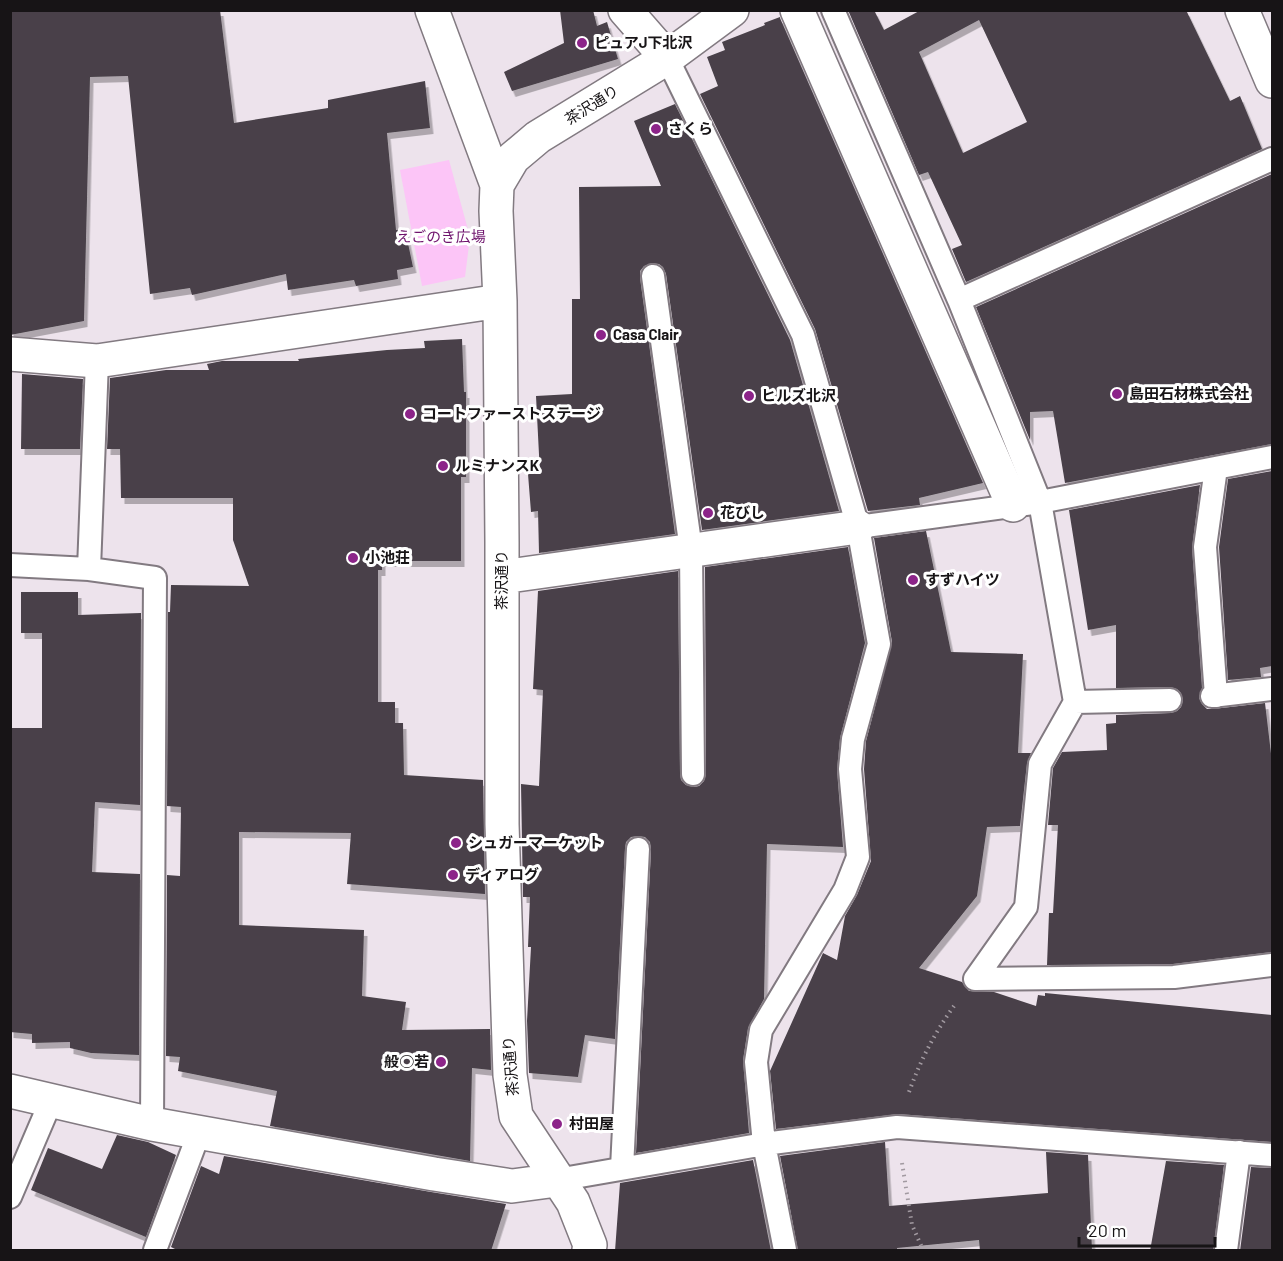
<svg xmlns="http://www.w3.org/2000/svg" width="1283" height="1261" viewBox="0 0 1283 1261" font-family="Barlow,'Noto Sans JP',sans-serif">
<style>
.green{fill:#fcc5f7}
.building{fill:#484148;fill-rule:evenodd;filter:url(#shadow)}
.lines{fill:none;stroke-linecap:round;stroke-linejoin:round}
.service-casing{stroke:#827a81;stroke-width:26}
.pedestrian-casing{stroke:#827a81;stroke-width:36}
.minor-casing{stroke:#827a81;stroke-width:36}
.path{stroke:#a29aa1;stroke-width:4;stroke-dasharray:1.5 4.5;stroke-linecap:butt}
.service{stroke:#fff;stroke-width:22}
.pedestrian{stroke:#fff;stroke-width:33}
.minor{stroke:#fff;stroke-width:33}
.poi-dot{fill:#8c2489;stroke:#fff;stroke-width:2}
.labels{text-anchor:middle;stroke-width:6;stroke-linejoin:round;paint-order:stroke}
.poi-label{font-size:15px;font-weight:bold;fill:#171416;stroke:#fff;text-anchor:start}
.street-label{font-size:15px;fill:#171416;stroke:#fff}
.park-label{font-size:15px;fill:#6f136d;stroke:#fff}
</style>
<defs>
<filter id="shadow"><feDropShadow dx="3.5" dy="6" stdDeviation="0" flood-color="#0004"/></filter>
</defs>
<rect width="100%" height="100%" fill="#ede3ec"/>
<path class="green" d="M 449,160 L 470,237 L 465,277 L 422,286 L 400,170 Z"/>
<path class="building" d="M 10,10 L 220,10 L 234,123 L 328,108 L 328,100 L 425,81 L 430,128 L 387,133 L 396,230 L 405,229 L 413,267 L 397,270 L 398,279 L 356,286 L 354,280 L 288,290 L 286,274 L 192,295 L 190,288 L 150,294 L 128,76 L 90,77 L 84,321 L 10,335 Z
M 560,10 L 593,10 L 597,26 L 607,22 L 618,59 L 512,91 L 504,72 L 564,43 Z
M 848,10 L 874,10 L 884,30 L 921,10 L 1186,10 L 1230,101 L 1240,96 L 1262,149 L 966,282 L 952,249 L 962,245 L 928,172 L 919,175 ZM 979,20 L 1027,122 L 963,153 L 919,52 Z
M 780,17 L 780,18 L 983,483 L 919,498 L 920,505 L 868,511 L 815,329 L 700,94 L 718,86 L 707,57 L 725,50 L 722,42 L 765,25 L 764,23 Z
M 675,104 L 790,340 L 839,511 L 702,530 L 666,274 L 663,267 L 659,264 L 652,263 L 644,266 L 640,271 L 640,278 L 675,534 L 539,553 L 538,511 L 531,512 L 528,474 L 540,474 L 536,396 L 572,394 L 572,299 L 580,299 L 579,187 L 661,186 L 634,121 Z
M 1272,174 L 1272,444 L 1065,483 L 1053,411 L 1030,412 L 1030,440 L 976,307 Z
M 462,339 L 464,392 L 466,392 L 466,477 L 461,477 L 461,561 L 382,561 L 382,570 L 378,570 L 378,702 L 395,702 L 395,723 L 403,723 L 404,775 L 483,780 L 485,894 L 347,884 L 351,833 L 239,832 L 239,925 L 364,930 L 362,996 L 406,1002 L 402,1030 L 490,1029 L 491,1070 L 472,1068 L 470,1161 L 270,1126 L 277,1091 L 178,1071 L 180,1057 L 166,1056 L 167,875 L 180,876 L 181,807 L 167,806 L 168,612 L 170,612 L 171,585 L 249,586 L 233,540 L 233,498 L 121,498 L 120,449 L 107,449 L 110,378 L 166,370 L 209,370 L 207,364 L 222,361 L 299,361 L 298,359 L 387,350 L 425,348 L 424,341 Z
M 22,374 L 83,379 L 80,449 L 21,449 Z
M 1272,471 L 1272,666 L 1260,668 L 1261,677 L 1228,680 L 1219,547 L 1228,479 Z
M 1200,485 L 1192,548 L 1202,688 L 1199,698 L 1202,704 L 1207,709 L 1213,709 L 1265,703 L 1272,762 L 1272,952 L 1173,964 L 1047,965 L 1049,913 L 1053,913 L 1058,825 L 1048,825 L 1053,768 L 1062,752 L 1107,750 L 1106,724 L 1116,723 L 1116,715 L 1171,713 L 1177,711 L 1181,707 L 1183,700 L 1181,693 L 1177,689 L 1170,687 L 1116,688 L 1116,625 L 1088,630 L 1069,510 Z
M 926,531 L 951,652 L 1023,654 L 1018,753 L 1031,753 L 1027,763 L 1020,826 L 987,827 L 977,896 L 919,968 L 962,982 L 969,991 L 994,992 L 1036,1006 L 1038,995 L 1045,996 L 1045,993 L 1272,1015 L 1272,1142 L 898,1114 L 776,1129 L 770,1071 L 823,953 L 837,960 L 845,916 L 857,895 L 871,861 L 864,769 L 866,741 L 892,642 L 874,538 Z
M 848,547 L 865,643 L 840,738 L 837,770 L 843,847 L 767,844 L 764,999 L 748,1028 L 743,1060 L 749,1133 L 636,1153 L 651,850 L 650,842 L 645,837 L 638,836 L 631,837 L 626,842 L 625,848 L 615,1039 L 585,1035 L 578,1077 L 529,1073 L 527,1021 L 531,947 L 528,947 L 530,897 L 523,897 L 521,784 L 539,786 L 543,690 L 533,689 L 538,591 L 678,571 L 680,774 L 681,780 L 686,785 L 694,787 L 699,786 L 704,781 L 706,774 L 705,567 Z
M 21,592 L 78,592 L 78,615 L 141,613 L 140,805 L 95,802 L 92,872 L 140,874 L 139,1055 L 91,1053 L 70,1048 L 70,1042 L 32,1043 L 32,1034 L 10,1032 L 10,728 L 42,728 L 42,633 L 21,633 Z
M 117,1135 L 148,1142 L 176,1155 L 146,1237 L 31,1190 L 48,1148 L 102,1169 Z
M 885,1142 L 889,1206 L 1048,1193 L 1046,1152 L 1088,1155 L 1092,1251 L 980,1251 L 979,1240 L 897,1248 L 897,1251 L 798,1251 L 780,1156 Z
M 224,1156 L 431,1192 L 506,1204 L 491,1251 L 179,1251 L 171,1247 L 201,1166 L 219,1174 Z
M 753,1160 L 771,1251 L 615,1251 L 620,1183 Z
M 1166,1161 L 1224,1165 L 1213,1251 L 1150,1251 Z
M 1251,1167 L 1272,1168 L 1272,1251 L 1240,1251 Z"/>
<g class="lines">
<defs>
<path id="service" d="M 833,10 L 959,300 L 1040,502 L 1075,702 L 1040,764 L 1026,907 L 975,979
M 667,58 L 803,335 L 858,527 L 879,644 L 853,739 L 850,769 L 858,857 L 845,890 L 761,1030 L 756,1062 L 764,1144 L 785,1250
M 653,276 L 691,550 L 693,774
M 959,300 L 1272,159
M 1216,468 L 1205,547 L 1216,696
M 858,527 L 1040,502 L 1272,457
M 10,565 L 89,569 L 155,578 L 152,1124
M 89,569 L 97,361
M 1212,696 L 1272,689
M 1075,702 L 1170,700
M 975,979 L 1174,977 L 1272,965
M 622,1168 L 638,849
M 557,1180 L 764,1144 L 897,1127 L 1272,1155
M 10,1197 L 51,1101
M 155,1250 L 199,1133
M 1226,1250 L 1239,1152"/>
<path id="pedestrian" d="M 797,10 L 1013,505"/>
<path id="minor" d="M 432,10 L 497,185
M 625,10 L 667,58
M 1242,10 L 1272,81
M 10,354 L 97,361 L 500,301
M 502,577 L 858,527
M 10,1091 L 152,1124 L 434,1174 L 512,1186 L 557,1180
M 589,1250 L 590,1245 L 573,1202 L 516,1116 L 510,1075 L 502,824 L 502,542 L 500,301 L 496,211 L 497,185 L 513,158 L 538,137 L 667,58 L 732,10"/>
</defs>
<use href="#service" class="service-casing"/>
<use href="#pedestrian" class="pedestrian-casing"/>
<use href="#minor" class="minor-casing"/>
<path class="path" d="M 909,1092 C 921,1059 934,1034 954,1006
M 902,1163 L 912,1225 L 923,1250"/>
<use href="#service" class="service"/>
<use href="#pedestrian" class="pedestrian"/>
<use href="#minor" class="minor"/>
</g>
<g class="poi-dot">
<circle cx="582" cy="43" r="6"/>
<circle cx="656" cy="129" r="6"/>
<circle cx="601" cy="335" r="6"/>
<circle cx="1117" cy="394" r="6"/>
<circle cx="749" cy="396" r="6"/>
<circle cx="410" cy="414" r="6"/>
<circle cx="443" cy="466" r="6"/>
<circle cx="708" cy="513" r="6"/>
<circle cx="353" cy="558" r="6"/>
<circle cx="913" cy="580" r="6"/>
<circle cx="456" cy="843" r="6"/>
<circle cx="453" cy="875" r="6"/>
<circle cx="441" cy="1062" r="6"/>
<circle cx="557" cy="1124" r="6"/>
</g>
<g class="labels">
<g class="poi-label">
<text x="594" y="48">ピュアJ下北沢</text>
<text x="668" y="134">さくら</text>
<text x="613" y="340">Casa Clair</text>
<text x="1129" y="399">島田石材株式会社</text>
<text x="761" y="401">ヒルズ北沢</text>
<text x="422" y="419">コートファーストステージ</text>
<text x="455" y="471">ルミナンスK</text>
<text x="720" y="518">花びし</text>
<text x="365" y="563">小池荘</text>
<text x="925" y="585">すずハイツ</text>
<text x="468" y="848">シュガーマーケット</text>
<text x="465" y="880">ディアログ</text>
<text x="429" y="1067" text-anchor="end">般○若</text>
<text x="569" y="1129">村田屋</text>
</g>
<g class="street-label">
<text transform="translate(592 105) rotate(-32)" y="5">茶沢通り</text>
<text transform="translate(502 580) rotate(-90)" y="5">茶沢通り</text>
<text transform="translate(511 1066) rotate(-95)" y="5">茶沢通り</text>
</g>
<g class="park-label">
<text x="441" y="242">えごのき広場</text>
</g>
</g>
<rect width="1283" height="1261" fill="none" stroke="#171416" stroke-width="24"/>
<path d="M1079 1237v9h136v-9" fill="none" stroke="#171416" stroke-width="3"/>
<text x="1088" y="1237" font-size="18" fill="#171416" stroke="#ffffff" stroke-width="4.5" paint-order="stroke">20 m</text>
</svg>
